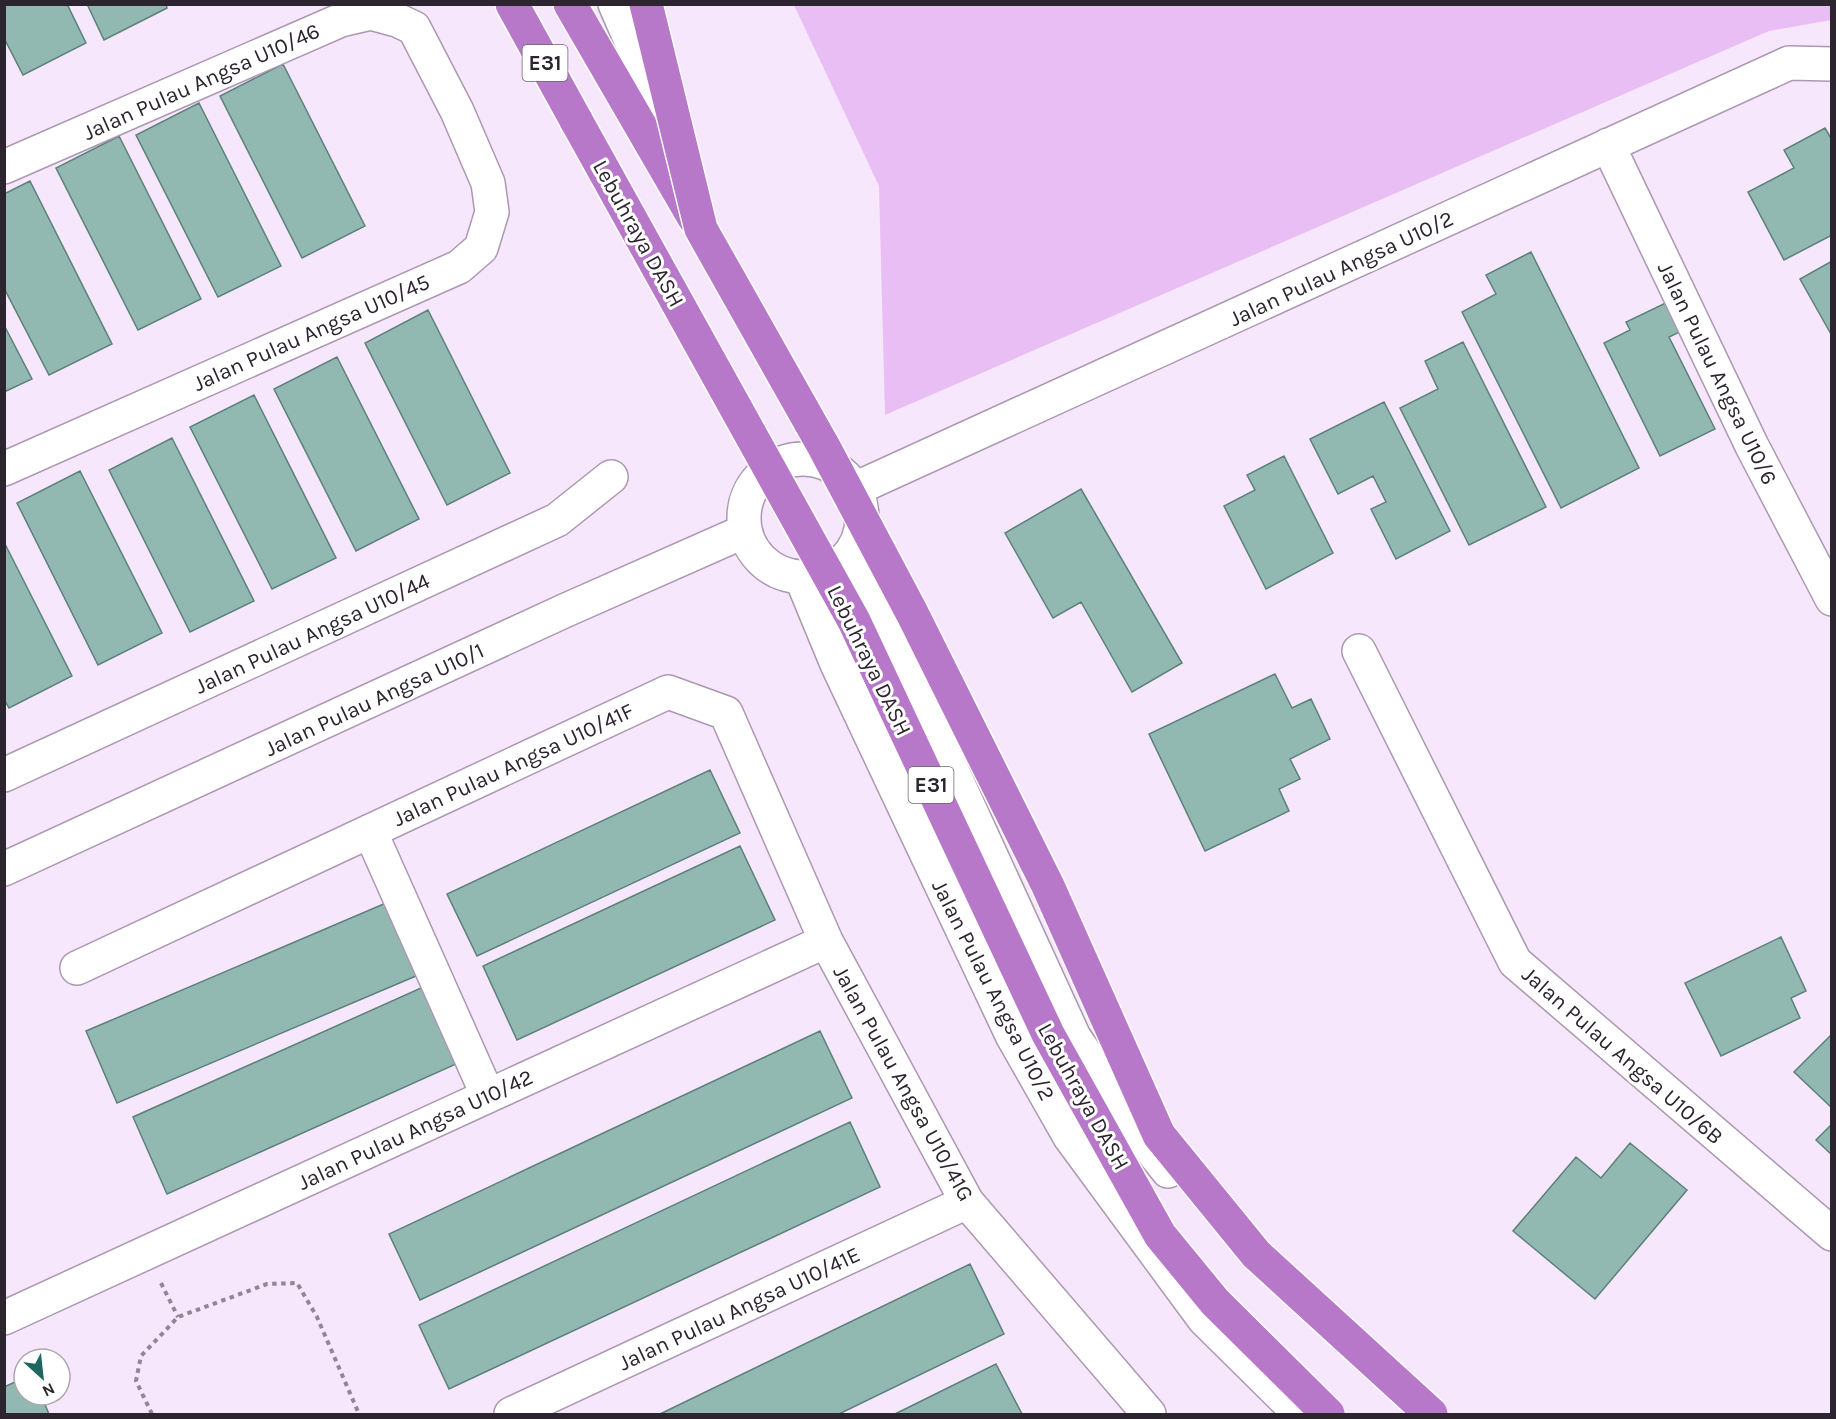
<svg xmlns="http://www.w3.org/2000/svg" width="1836" height="1419" viewBox="0 0 1836 1419" font-family="Karla,sans-serif">
<style>
.green{fill:#e8bef5}
.building{fill:#92b8b2;stroke:#5c807b;stroke-width:1.5}
.lines{fill:none;stroke-linecap:round;stroke-linejoin:round}
.minor-casing{stroke:#ab98b1;stroke-width:36}
.highway-casing{stroke:#fff;stroke-width:36}
.path{stroke:#928696;stroke-width:4;stroke-dasharray:4.5 4.5;stroke-linecap:butt}
.minor{stroke:#fff;stroke-width:33}
.highway{stroke:#b778c9;stroke-width:33}
.highway-bridge-casing{stroke:#fff;stroke-width:36;stroke-linecap:butt}
.highway-bridge{stroke:#b778c9;stroke-width:33}
.labels{text-anchor:middle;stroke-width:6;stroke-linejoin:round;paint-order:stroke}
.shield{fill:#fff;stroke:#6b666d;stroke-width:1.5}
.shield-label{font-size:21px;font-weight:bold;fill:#2c252f}
.street-label{font-size:22px;fill:#2c252f;stroke:#fff}
</style>
<rect width="100%" height="100%" fill="#f7e7fc"/>
<path class="green" d="M 1831,4 L 1831,20 L 1769,31 L 885,415 L 879,186 L 794,5 Z"/>
<path class="building" d="M 4,4 L 67,4 L 86,43 L 23,75 L 4,38 Z
M 87,4 L 166,4 L 167,8 L 104,40 Z
M 283,64 L 365,226 L 302,258 L 220,96 Z
M 199,103 L 281,266 L 218,297 L 136,135 Z
M 1825,128 L 1832,140 L 1832,235 L 1784,260 L 1748,192 L 1794,168 L 1784,150 Z
M 119,136 L 201,299 L 138,330 L 56,168 Z
M 30,181 L 112,344 L 49,375 L 4,288 L 4,194 Z
M 1531,252 L 1639,468 L 1561,508 L 1462,312 L 1496,294 L 1486,275 Z
M 1832,261 L 1832,336 L 1800,279 Z
M 1674,299 L 1688,328 L 1669,337 L 1715,429 L 1660,456 L 1604,343 L 1630,330 L 1626,322 Z
M 428,310 L 510,473 L 447,505 L 365,343 Z
M 4,325 L 32,379 L 4,392 Z
M 1463,342 L 1546,507 L 1469,545 L 1400,408 L 1438,389 L 1425,361 Z
M 337,357 L 419,519 L 356,551 L 274,389 Z
M 254,395 L 336,558 L 272,589 L 190,427 Z
M 1384,402 L 1450,531 L 1396,559 L 1371,509 L 1386,502 L 1373,476 L 1338,494 L 1310,439 Z
M 172,438 L 254,601 L 190,632 L 109,470 Z
M 1284,456 L 1333,553 L 1266,589 L 1224,506 L 1255,490 L 1247,475 Z
M 80,471 L 162,633 L 98,665 L 17,503 Z
M 1081,489 L 1182,663 L 1132,692 L 1081,602 L 1053,618 L 1005,533 Z
M 4,542 L 72,676 L 9,708 L 4,699 Z
M 1275,674 L 1292,708 L 1311,699 L 1330,739 L 1290,759 L 1300,779 L 1279,789 L 1289,811 L 1205,851 L 1149,734 Z
M 710,770 L 740,833 L 477,956 L 447,894 Z
M 740,846 L 775,920 L 517,1040 L 483,966 Z
M 393,900 L 423,973 L 117,1103 L 86,1031 Z
M 1781,937 L 1806,991 L 1791,998 L 1800,1018 L 1721,1056 L 1685,983 Z
M 430,984 L 465,1060 L 167,1194 L 133,1117 Z
M 820,1031 L 852,1098 L 420,1300 L 389,1234 Z
M 1832,1034 L 1832,1108 L 1794,1072 Z
M 850,1122 L 880,1187 L 449,1389 L 419,1325 Z
M 1832,1124 L 1832,1155 L 1816,1140 Z
M 1630,1143 L 1687,1190 L 1595,1299 L 1513,1231 L 1576,1157 L 1601,1178 Z
M 970,1264 L 1004,1334 L 839,1414 L 660,1414 Z
M 996,1364 L 1022,1414 L 895,1414 Z
M 24,1378 L 24,1395 L 41,1395 L 49,1414 L 4,1414 L 4,1387 Z"/>
<g class="lines">
<defs>
<path id="minor" d="M 615,4 L 665,119
M 1608,145 L 1752,446 L 1832,599
M 4,167 L 341,20 L 371,13 L 397,20 L 414,28 L 457,111 L 488,183 L 492,212 L 481,248 L 459,267 L 4,469
M744 518a59 59 0 1 1 118 0a59 59 0 1 1-118 0Z
M 855,489 L 1789,63 L 1832,64
M 852,552 L 1074,1037 L 1152,1151 L 1168,1171
M 801,577 L 837,664 L 1012,1035 L 1070,1137 L 1204,1319 L 1300,1414
M 1359,651 L 1515,962 L 1832,1234
M 4,775 L 557,520 L 611,477
M 370,831 L 488,1096
M 4,869 L 564,611 L 745,531
M 77,968 L 668,692 L 726,713 L 826,941 L 967,1202 L 1149,1414
M 4,1318 L 826,941
M 511,1414 L 967,1202"/>
<path id="highway" d="M 512,4 L 577,122
M 570,4 L 694,218"/>
</defs>
<use href="#minor" class="minor-casing"/>
<use href="#highway" class="highway-casing"/>
<path class="path" d="M 161,1283 L 178,1317
M 152,1414 L 136,1381 L 141,1356 L 178,1317 L 267,1284 L 297,1283 L 317,1317 L 359,1414"/>
<use href="#minor" class="minor"/>
<use href="#highway" class="highway"/>
<defs>
<path id="highway-bridge" d="M 646,4 L 701,229 L 824,447 L 912,613 L 1048,886 L 1159,1135 L 1256,1254 L 1431,1414
M 577,122 L 854,621 L 1048,1034 L 1160,1235 L 1215,1302 L 1328,1414"/>
</defs>
<use href="#highway-bridge" class="highway-bridge-casing"/>
<use href="#highway-bridge" class="highway-bridge"/>
</g>
<g class="labels">
<g class="shield">
<rect x="522.5" y="45" width="45" height="36" rx="4.5"/>
<rect x="908.5" y="767" width="45" height="36" rx="4.5"/>
</g>
<g class="shield-label">
<text x="545" y="70">E31</text>
<text x="931" y="792">E31</text>
</g>
<g class="street-label">
<text transform="translate(201 81) rotate(-24)" y="8">Jalan Pulau Angsa U10/46</text>
<text transform="translate(639 233) rotate(61)" y="8">Lebuhraya DASH</text>
<text transform="translate(1341 268) rotate(-25)" y="8">Jalan Pulau Angsa U10/2</text>
<text transform="translate(311 332) rotate(-24)" y="8">Jalan Pulau Angsa U10/45</text>
<text transform="translate(1718 373) rotate(64)" y="8">Jalan Pulau Angsa U10/6</text>
<text transform="translate(312 633) rotate(-25)" y="8">Jalan Pulau Angsa U10/44</text>
<text transform="translate(870 660) rotate(64)" y="8">Lebuhraya DASH</text>
<text transform="translate(374 699) rotate(-25)" y="8">Jalan Pulau Angsa U10/1</text>
<text transform="translate(513 764) rotate(-25)" y="8">Jalan Pulau Angsa U10/41F</text>
<text transform="translate(994 990) rotate(63)" y="8">Jalan Pulau Angsa U10/2</text>
<text transform="translate(1623 1055) rotate(41)" y="8">Jalan Pulau Angsa U10/6B</text>
<text transform="translate(904 1083) rotate(61)" y="8">Jalan Pulau Angsa U10/41G</text>
<text transform="translate(1084 1096) rotate(61)" y="8">Lebuhraya DASH</text>
<text transform="translate(415 1129) rotate(-25)" y="8">Jalan Pulau Angsa U10/42</text>
<text transform="translate(739 1308) rotate(-25)" y="8">Jalan Pulau Angsa U10/41E</text>
</g>
</g>
<rect width="1836" height="1419" fill="none" stroke="#2c252f" stroke-width="12"/>
<g transform="translate(42 1377) rotate(153)"><circle r="28" fill="#ffffff" stroke="#aba8ac" stroke-width="1.5"/>
<path d="M0-4.5L10 22L0 15L-10 22Z" fill="#1d6760"/>
<text y="-9" font-size="16" font-weight="bold" text-anchor="middle" fill="#2c252f">N</text>
</g>
</svg>
